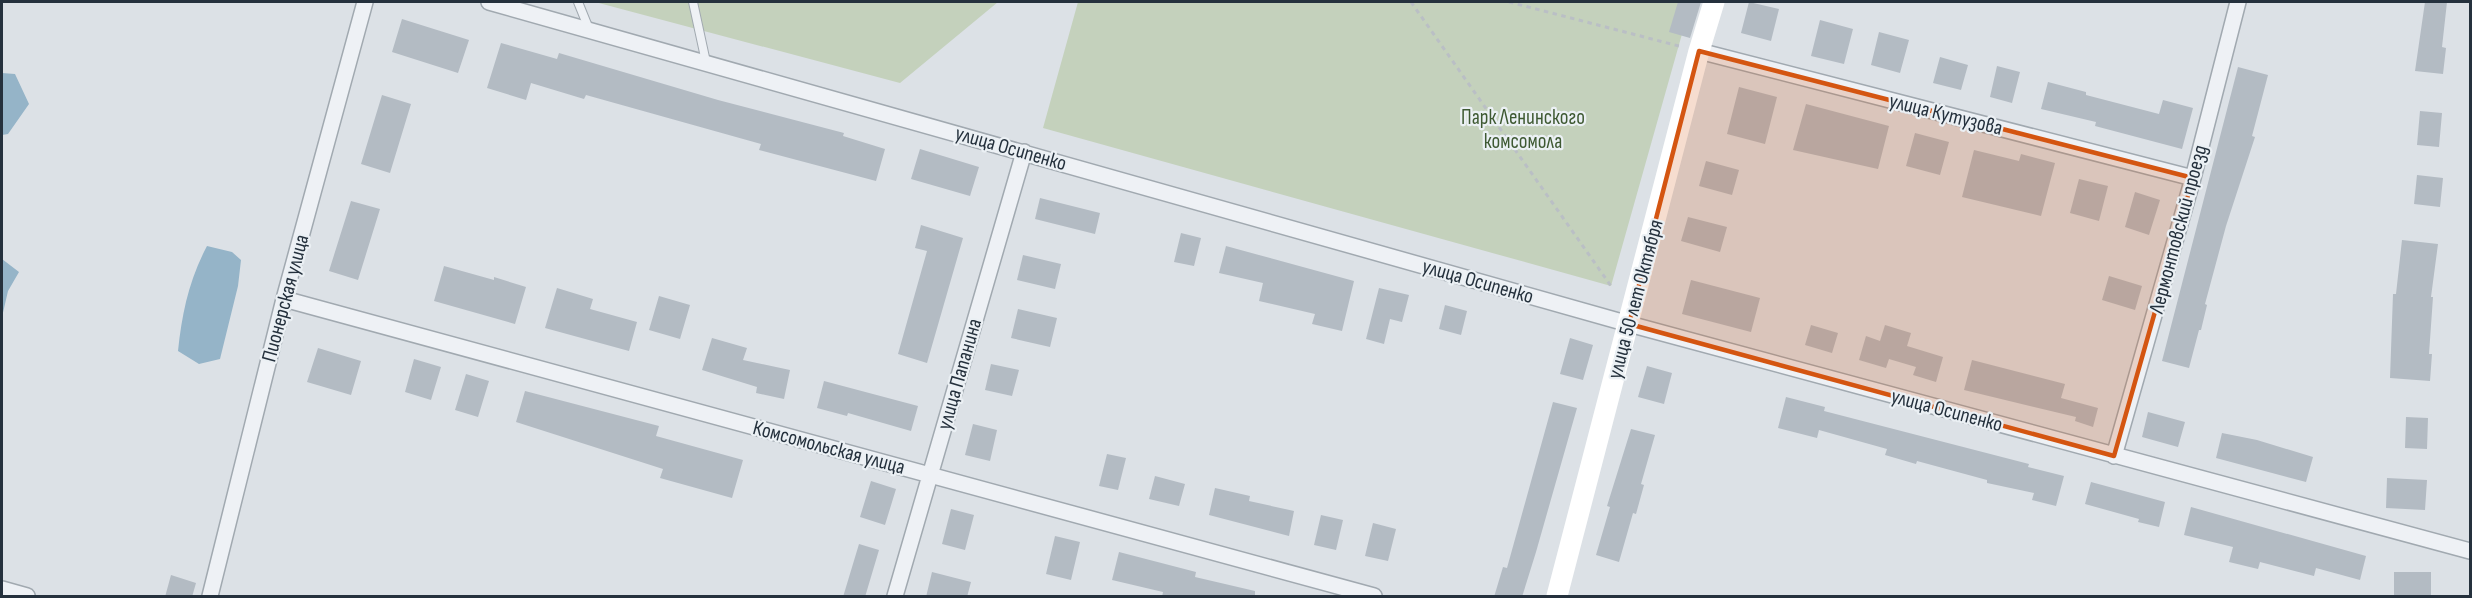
<svg xmlns="http://www.w3.org/2000/svg" width="2472" height="598" viewBox="0 0 2472 598" font-family="'Sofia Sans Condensed',sans-serif">
<style>
.green{fill:#c4d1bc}
.water{fill:#95b4c8}
.building{fill:#b3bbc3}
.lines{fill:none;stroke-linecap:round;stroke-linejoin:round}
.lane-casing{stroke:#a1a9b0;stroke-width:10}
.street-casing{stroke:#a1a9b0;stroke-width:18}
.path{stroke:#babfc5;stroke-width:3;stroke-dasharray:4.5 4.5;stroke-linecap:butt}
.lane{stroke:#eef1f5;stroke-width:8}
.street{stroke:#eef1f5;stroke-width:15}
.secondary{stroke:#fff;stroke-width:21}
.marked{fill:#d45511;fill-opacity:0.2;stroke:#d45511;stroke-width:4.5;stroke-linejoin:round}
.labels{text-anchor:middle;stroke-width:4.5;stroke-linejoin:round;paint-order:stroke}
.street-label{font-size:21px;fill:#25313d;stroke:#ebf0f4}
.park-label{font-size:21px;fill:#3e5932;stroke:#ebf0f4}
</style>
<rect width="100%" height="100%" fill="#dce1e6"/>
<path class="green" d="M 595,2 L 998,2 L 900,83 Z
M 1078,2 L 1691,2 L 1611,286 L 1043,128 Z"/>
<path class="water" d="M 2,73 L 15,74 L 29,104 L 8,134 L 2,135 Z
M 207,246 L 232,252 L 241,260 L 238,286 L 220,359 L 199,364 L 178,351 C 182,313 189,280 207,246 Z
M 2,259 L 19,272 L 8,291 L 2,317 Z"/>
<path class="building" d="M 1678,2 L 1701,2 L 1690,38 L 1669,32 Z
M 1749,2 L 1779,9 L 1771,41 L 1741,33 Z
M 2425,2 L 2447,2 L 2442,47 L 2446,48 L 2443,74 L 2415,71 Z
M 402,19 L 469,40 L 458,73 L 392,52 Z
M 1820,20 L 1853,29 L 1844,64 L 1811,56 Z
M 1879,32 L 1909,40 L 1900,73 L 1871,65 Z
M 501,43 L 557,59 L 559,53 L 718,100 L 844,133 L 843,136 L 885,149 L 876,181 L 759,150 L 761,144 L 586,95 L 584,99 L 531,83 L 526,100 L 487,88 Z
M 1940,57 L 1968,65 L 1961,90 L 1933,83 Z
M 1997,66 L 2020,72 L 2012,103 L 1990,97 Z
M 2238,67 L 2268,75 L 2252,136 L 2255,137 L 2226,226 L 2205,304 L 2207,305 L 2201,330 L 2199,330 L 2189,368 L 2162,361 Z
M 2048,82 L 2086,92 L 2086,95 L 2159,114 L 2163,100 L 2193,108 L 2182,149 L 2095,126 L 2096,122 L 2041,109 Z
M 1739,87 L 1777,97 L 1765,144 L 1727,134 Z
M 382,95 L 411,104 L 390,173 L 361,164 Z
M 1806,104 L 1889,126 L 1878,169 L 1793,150 Z
M 2420,111 L 2442,113 L 2439,147 L 2417,145 Z
M 1915,133 L 1949,142 L 1940,175 L 1906,166 Z
M 920,149 L 979,167 L 970,196 L 911,179 Z
M 1974,150 L 2019,161 L 2021,154 L 2055,163 L 2041,216 L 1962,197 Z
M 1706,161 L 1739,170 L 1732,195 L 1699,186 Z
M 2417,175 L 2443,178 L 2440,207 L 2414,204 Z
M 2079,179 L 2108,186 L 2099,221 L 2070,213 Z
M 2135,192 L 2160,200 L 2149,235 L 2125,227 Z
M 1040,198 L 1100,213 L 1095,234 L 1035,219 Z
M 351,201 L 380,209 L 358,280 L 329,271 Z
M 1688,217 L 1727,227 L 1720,252 L 1681,241 Z
M 921,225 L 963,238 L 927,363 L 898,354 L 927,251 L 915,248 Z
M 1181,233 L 1201,238 L 1194,266 L 1174,262 Z
M 2402,240 L 2438,244 L 2431,297 L 2433,297 L 2429,354 L 2432,354 L 2430,381 L 2390,378 L 2393,294 L 2396,294 Z
M 1226,246 L 1354,281 L 1342,331 L 1312,324 L 1315,314 L 1259,301 L 1263,283 L 1219,273 Z
M 1023,255 L 1061,264 L 1055,289 L 1017,280 Z
M 444,266 L 494,280 L 494,277 L 526,287 L 515,324 L 434,301 Z
M 2109,276 L 2142,286 L 2135,310 L 2102,300 Z
M 1691,280 L 1760,298 L 1751,332 L 1682,314 Z
M 557,288 L 593,299 L 590,309 L 637,322 L 629,351 L 545,328 Z
M 1379,288 L 1409,295 L 1402,322 L 1390,319 L 1384,344 L 1366,339 Z
M 659,296 L 690,305 L 680,339 L 649,330 Z
M 1445,305 L 1467,311 L 1461,335 L 1439,329 Z
M 1018,309 L 1057,318 L 1050,347 L 1011,338 Z
M 1811,325 L 1838,333 L 1832,353 L 1805,345 Z
M 1885,325 L 1911,333 L 1907,346 L 1943,357 L 1936,382 L 1913,375 L 1916,367 L 1889,359 L 1886,368 L 1859,360 L 1866,336 L 1880,341 Z
M 712,338 L 747,348 L 743,360 L 790,370 L 784,399 L 756,393 L 757,387 L 702,370 Z
M 1570,338 L 1593,345 L 1583,380 L 1560,374 Z
M 318,348 L 361,361 L 351,395 L 307,382 Z
M 414,359 L 441,367 L 431,400 L 405,392 Z
M 1972,360 L 2065,384 L 2061,398 L 2098,408 L 2093,427 L 2075,421 L 2076,417 L 1964,390 Z
M 991,364 L 1019,370 L 1012,396 L 985,390 Z
M 1647,366 L 1672,373 L 1664,404 L 1638,397 Z
M 466,374 L 489,381 L 478,417 L 455,410 Z
M 824,381 L 918,406 L 911,431 L 848,413 L 847,416 L 817,408 Z
M 525,391 L 659,426 L 656,436 L 743,460 L 732,498 L 660,478 L 663,469 L 516,422 Z
M 1786,397 L 1825,407 L 1824,411 L 2029,464 L 2028,467 L 2064,476 L 2056,506 L 2032,500 L 2034,493 L 1987,483 L 1987,480 L 1917,461 L 1916,464 L 1885,455 L 1887,449 L 1819,430 L 1817,438 L 1778,428 Z
M 1553,402 L 1577,408 L 1536,552 L 1522,597 L 1494,597 L 1503,567 L 1507,568 Z
M 2148,412 L 2185,422 L 2178,447 L 2142,437 Z
M 2406,417 L 2428,418 L 2427,449 L 2405,448 Z
M 973,424 L 997,430 L 990,461 L 965,455 Z
M 1631,429 L 1655,435 L 1641,484 L 1644,485 L 1636,514 L 1633,513 L 1619,562 L 1596,555 L 1610,507 L 1607,506 Z
M 2222,433 L 2257,440 L 2313,457 L 2306,482 L 2216,458 Z
M 1107,454 L 1126,458 L 1118,490 L 1099,486 Z
M 1155,476 L 1185,484 L 1179,506 L 1149,499 Z
M 2387,478 L 2427,480 L 2425,510 L 2386,508 Z
M 871,481 L 896,489 L 885,525 L 860,517 Z
M 2091,482 L 2165,502 L 2159,527 L 2138,522 L 2139,519 L 2085,504 Z
M 1215,488 L 1250,496 L 1249,501 L 1294,511 L 1289,536 L 1209,515 Z
M 2191,507 L 2366,556 L 2360,580 L 2316,568 L 2314,576 L 2260,562 L 2258,569 L 2229,562 L 2233,547 L 2184,535 Z
M 951,509 L 974,515 L 965,550 L 942,544 Z
M 1321,515 L 1343,520 L 1336,550 L 1314,545 Z
M 1373,523 L 1396,529 L 1388,561 L 1365,556 Z
M 1055,536 L 1080,542 L 1071,580 L 1046,574 Z
M 859,544 L 879,550 L 865,597 L 843,597 Z
M 1119,552 L 1196,572 L 1195,577 L 1255,591 L 1255,597 L 1162,597 L 1163,592 L 1112,580 Z
M 932,572 L 971,582 L 967,597 L 926,597 Z
M 2394,572 L 2431,572 L 2431,597 L 2394,597 Z
M 171,575 L 196,583 L 192,597 L 165,597 Z"/>
<g class="lines">
<defs>
<path id="lane" d="M 578,2 L 589,29
M 693,2 L 706,62"/>
<path id="street" d="M 489,2 L 1629,324 L 2470,551
M 1699,51 L 2193,178
M 284,299 L 1374,596
M 2114,456 L 2193,178 L 2238,2
M 2,589 L 27,596
M 210,596 L 284,299 L 365,2
M 895,596 L 1024,152"/>
</defs>
<use href="#lane" class="lane-casing"/>
<use href="#street" class="street-casing"/>
<path class="path" d="M 1411,2 L 1611,286
M 1509,2 L 1679,46"/>
<use href="#lane" class="lane"/>
<use href="#street" class="street"/>
<path class="secondary" d="M 1557,596 L 1699,51 L 1714,2"/>
</g>
<path class="marked" d="M 1699,51 L 2193,178 L 2114,456 L 1629,324 Z"/>
<g class="labels">
<g class="street-label">
<text transform="translate(1946 114) rotate(14)" y="7">улица Кутузова</text>
<text transform="translate(1011 148) rotate(16)" y="7">улица Осипенко</text>
<text transform="translate(2178 229) rotate(-75)" y="7">Лермонтовский проезд</text>
<text transform="translate(1478 281) rotate(16)" y="7">улица Осипенко</text>
<text transform="translate(285 298) rotate(-75)" y="7">Пионерская улица</text>
<text transform="translate(1635 299) rotate(-75)" y="7">улица 50 лет Октября</text>
<text transform="translate(959 374) rotate(-74)" y="7">улица Папанина</text>
<text transform="translate(1947 410) rotate(15)" y="7">улица Осипенко</text>
<text transform="translate(829 447) rotate(15)" y="7">Комсомольская улица</text>
</g>
<g class="park-label">
<text x="1523" y="124">Парк Ленинского<tspan x="1523" dy="24">комсомола</tspan></text>
</g>
</g>
<rect width="2472" height="598" fill="none" stroke="#25313d" stroke-width="6"/>
</svg>
